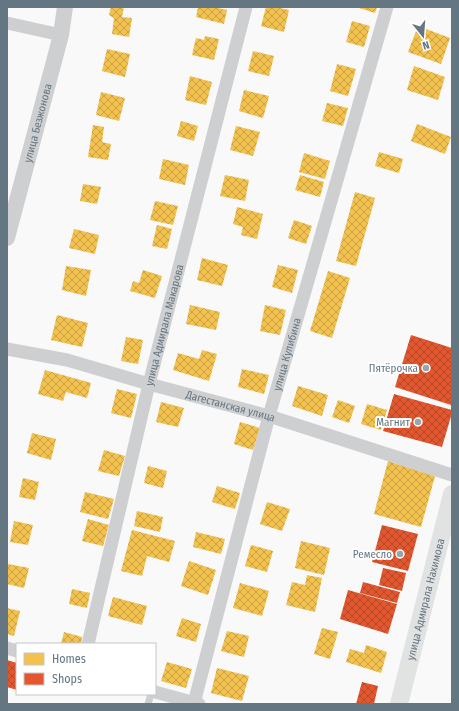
<svg xmlns="http://www.w3.org/2000/svg" width="459" height="711" viewBox="0 0 459 711" font-family="'Fira Sans Condensed',sans-serif">
<style>
.homes{fill:url(#homes-cross-hatch)}
.shops{fill:url(#shops-cross-hatch)}
.lines{fill:none;stroke-linecap:round;stroke-linejoin:round}
.service{stroke:#cecfd0;stroke-width:7}
.minor{stroke:#cecfd0;stroke-width:13}
.tertiary{stroke:#cecfd0;stroke-width:16}
.secondary{stroke:#e1e2e2;stroke-width:18}
.poi-dot{fill:#99a4ac;stroke:#fff;stroke-width:1.5}
.labels{text-anchor:middle;stroke-width:4;stroke-linejoin:round;paint-order:stroke}
.street-label{font-size:11px;fill:#657683;stroke:#fff}
.poi-label{font-size:11px;fill:#657683;stroke:#fff;text-anchor:end}
</style>
<defs>
<pattern id="homes-cross-hatch" width="8" height="8" patternUnits="userSpaceOnUse"><rect width="8" height="8" fill="#f2c14e"/><path d="M0 0l8 8M0 8l8-8" fill="none" stroke="#c8a146"/></pattern>
<pattern id="shops-cross-hatch" width="8" height="8" patternUnits="userSpaceOnUse"><rect width="8" height="8" fill="#e4572e"/><path d="M0 0l8 8M0 8l8-8" fill="none" stroke="#b24a2c"/></pattern>
</defs>
<rect width="100%" height="100%" fill="#f9f9f9"/>
<path class="homes" d="M 111,7 L 124,7 L 122,17 L 132,18 L 129,37 L 112,34 L 114,18 L 109,15 Z
M 198,7 L 214,7 L 227,10 L 224,24 L 196,17 Z
M 266,7 L 275,7 L 289,10 L 284,32 L 261,26 Z
M 356,7 L 377,7 L 375,13 Z
M 352,21 L 370,26 L 364,47 L 346,42 Z
M 418,26 L 450,38 L 441,64 L 408,52 Z
M 205,36 L 219,39 L 214,60 L 192,55 L 196,38 L 204,40 Z
M 107,49 L 130,54 L 125,77 L 102,71 Z
M 253,51 L 274,56 L 269,76 L 248,71 Z
M 337,64 L 356,69 L 348,96 L 330,91 Z
M 414,66 L 445,77 L 438,100 L 407,90 Z
M 190,76 L 212,82 L 206,105 L 185,100 Z
M 244,90 L 269,96 L 263,118 L 239,111 Z
M 101,92 L 125,98 L 119,121 L 96,115 Z
M 327,103 L 348,108 L 343,126 L 322,121 Z
M 181,121 L 198,126 L 194,141 L 177,136 Z
M 417,124 L 451,137 L 445,154 L 411,141 Z
M 93,125 L 104,127 L 102,142 L 111,144 L 108,160 L 88,157 Z
M 236,126 L 260,132 L 253,156 L 230,150 Z
M 379,152 L 403,159 L 399,173 L 375,166 Z
M 304,153 L 330,161 L 325,179 L 299,172 Z
M 163,159 L 189,165 L 185,185 L 159,179 Z
M 225,175 L 249,180 L 245,201 L 220,196 Z
M 300,175 L 324,182 L 320,197 L 295,190 Z
M 83,184 L 101,187 L 97,204 L 80,201 Z
M 355,192 L 375,198 L 356,266 L 336,261 Z
M 155,201 L 178,206 L 173,225 L 150,220 Z
M 237,207 L 263,214 L 257,239 L 241,235 L 243,227 L 233,224 Z
M 294,220 L 312,226 L 306,244 L 288,238 Z
M 157,225 L 172,229 L 167,249 L 152,246 Z
M 74,229 L 99,235 L 95,254 L 69,248 Z
M 202,258 L 228,265 L 222,286 L 197,280 Z
M 278,265 L 298,270 L 292,293 L 272,287 Z
M 66,266 L 91,270 L 86,296 L 62,290 Z
M 143,270 L 162,276 L 155,298 L 130,291 L 133,281 L 139,283 Z
M 328,271 L 350,278 L 332,338 L 310,331 Z
M 190,305 L 220,312 L 216,330 L 186,324 Z
M 265,305 L 286,310 L 280,335 L 260,331 Z
M 57,315 L 88,323 L 82,347 L 51,340 Z
M 126,337 L 143,340 L 138,364 L 121,361 Z
M 202,350 L 217,354 L 209,381 L 173,370 L 178,353 L 199,359 Z
M 242,369 L 269,375 L 264,394 L 238,387 Z
M 45,370 L 91,383 L 87,398 L 66,392 L 63,401 L 38,394 Z
M 298,386 L 328,395 L 322,416 L 292,406 Z
M 117,389 L 137,394 L 131,418 L 111,413 Z
M 338,400 L 355,406 L 349,423 L 332,417 Z
M 161,402 L 184,408 L 178,427 L 156,422 Z
M 367,404 L 387,410 L 381,430 L 361,424 Z
M 240,422 L 260,428 L 253,450 L 234,444 Z
M 32,433 L 56,439 L 51,460 L 27,453 Z
M 104,450 L 125,456 L 119,476 L 98,471 Z
M 388,461 L 435,476 L 421,527 L 374,514 Z
M 148,466 L 167,471 L 163,488 L 144,483 Z
M 23,478 L 39,482 L 35,500 L 19,497 Z
M 217,486 L 240,493 L 235,509 L 212,502 Z
M 85,492 L 114,499 L 108,519 L 80,512 Z
M 267,502 L 290,509 L 282,531 L 260,524 Z
M 137,511 L 163,517 L 160,532 L 134,526 Z
M 88,519 L 109,525 L 103,546 L 82,541 Z
M 14,521 L 33,525 L 28,545 L 10,542 Z
M 132,530 L 175,541 L 169,562 L 147,556 L 142,576 L 121,571 Z
M 196,532 L 225,539 L 221,554 L 193,547 Z
M 301,541 L 330,548 L 324,575 L 295,568 Z
M 251,545 L 273,551 L 267,572 L 245,566 Z
M 189,561 L 216,570 L 208,595 L 181,586 Z
M 8,564 L 29,568 L 24,588 L 7,584 Z
M 307,575 L 322,578 L 315,612 L 286,605 L 292,582 L 305,585 Z
M 240,583 L 269,591 L 262,616 L 233,608 Z
M 72,589 L 90,593 L 87,608 L 69,604 Z
M 113,597 L 147,606 L 142,625 L 108,616 Z
M 7,608 L 20,611 L 14,636 L 7,634 Z
M 182,618 L 201,624 L 196,642 L 176,636 Z
M 322,628 L 338,632 L 330,659 L 314,654 Z
M 227,631 L 249,636 L 244,657 L 221,651 Z
M 64,632 L 82,637 L 81,644 L 61,644 Z
M 366,645 L 387,652 L 381,673 L 346,662 L 350,649 L 364,653 Z
M 167,662 L 192,669 L 186,688 L 161,681 Z
M 217,668 L 249,676 L 242,701 L 211,693 Z"/>
<path class="shops" d="M 411,335 L 452,348 L 452,401 L 451,405 L 395,387 Z
M 394,394 L 452,410 L 452,413 L 442,447 L 383,431 Z
M 382,525 L 418,534 L 408,571 L 372,562 Z
M 383,568 L 406,573 L 402,591 L 379,585 Z
M 363,582 L 400,592 L 397,603 L 360,593 Z
M 348,590 L 397,604 L 388,634 L 340,619 Z
M 7,660 L 17,663 L 17,690 L 7,687 Z
M 362,682 L 378,686 L 374,704 L 356,704 Z"/>
<g class="lines">
<path class="service" d="M 148,704 L 151,694"/>
<g class="minor">
<path d="M 7,23 L 61,35"/>
<path id="s1" d="M 7,349 L 67,360 L 149,384 L 269,416 L 452,475"/>
<path id="s2" d="M 88,644 L 149,384 L 246,7"/>
<path d="M 7,648 L 17,651"/>
<path d="M 155,692 L 199,704"/>
<path id="s3" d="M 194,703 L 269,416 L 387,7"/>
</g>
<path class="tertiary" id="s4" d="M 7,238 L 61,35 L 65,7"/>
<path class="secondary" id="s5" d="M 399,704 L 452,494"/>
</g>
<g class="poi-dot">
<circle cx="426" cy="368" r="4"/>
<circle cx="418" cy="422" r="4"/>
<circle cx="400" cy="554" r="4"/>
</g>
<g class="labels">
<g class="street-label">
<text dy="4" stroke="none"><textPath href="#s4" startOffset="119">улица Безжонова</textPath></text>
<text dy="4" stroke="none"><textPath href="#s2" startOffset="328">улица Адмирала Макарова</textPath></text>
<text dy="4" stroke="none"><textPath href="#s3" startOffset="361">улица Кулибина</textPath></text>
<text dy="4" stroke="none"><textPath href="#s1" startOffset="231">Дагестанская улица</textPath></text>
<text dy="4" stroke="none"><textPath href="#s5" startOffset="108">улица Адмирала Нахимова</textPath></text>
</g>
<g class="poi-label">
<text x="418" y="372">Пятёрочка</text>
<text x="410" y="426">Магнит</text>
<text x="392" y="558">Ремесло</text>
</g>
</g>
<rect width="459" height="711" fill="none" stroke="#657683" stroke-width="16"/>
<rect x="16" y="643" width="140" height="52" fill="#ffffff" stroke="#c1c8cd"/>
<rect x="24" y="653" width="20" height="12" fill="#f2c14e" stroke="#c1c8cd"/>
<text x="52" y="663" font-size="12" fill="#657683">Homes</text>
<rect x="24" y="673" width="20" height="12" fill="#e4572e" stroke="#c1c8cd"/>
<text x="52" y="683" font-size="12" fill="#657683">Shops</text>
<g transform="translate(423 36) rotate(163)" stroke="#ffffff" stroke-width="3" paint-order="stroke">
<path d="M0-3L7 15L0 10L-7 15Z" fill="#657683"/>
<text y="-6" font-size="11" font-weight="bold" text-anchor="middle" fill="#657683">N</text>
</g>
</svg>
